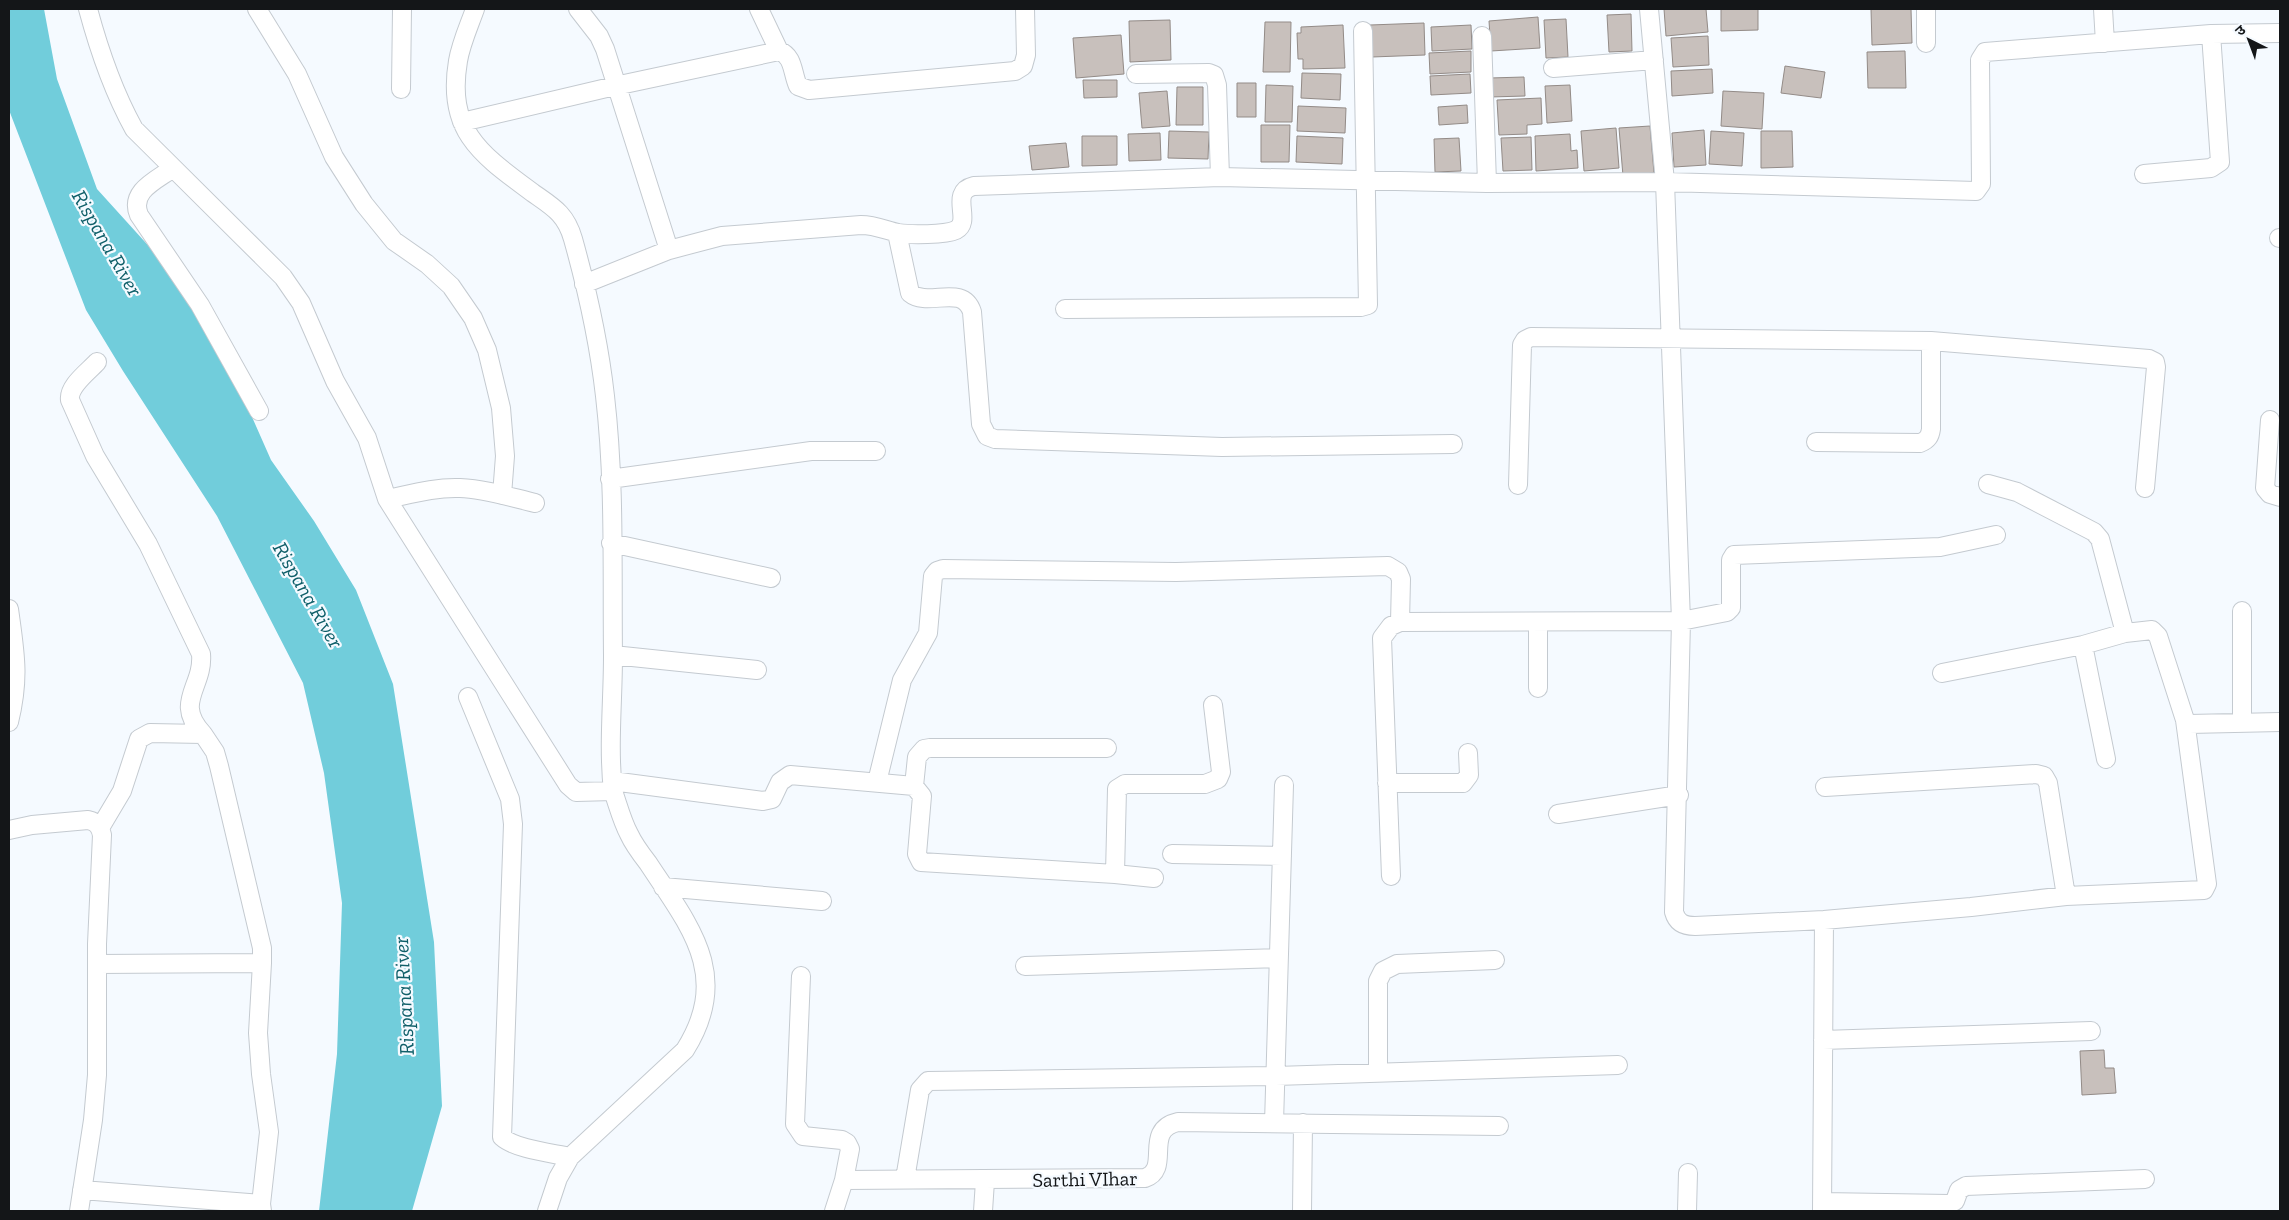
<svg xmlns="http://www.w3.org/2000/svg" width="2289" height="1220" viewBox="0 0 2289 1220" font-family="'Zilla Slab','Noto Sans Devanagari',serif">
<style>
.water{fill:#71cddb}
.building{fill:#c8c0bc;stroke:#938b87}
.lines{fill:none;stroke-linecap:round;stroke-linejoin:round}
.minor-casing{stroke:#c4cad0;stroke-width:20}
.minor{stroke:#fff;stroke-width:18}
.labels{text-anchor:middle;stroke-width:4.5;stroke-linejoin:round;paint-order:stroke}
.street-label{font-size:20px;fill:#141618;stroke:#f5faff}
.water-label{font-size:21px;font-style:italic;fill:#0f5f69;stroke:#f5faff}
</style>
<rect width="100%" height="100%" fill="#f5faff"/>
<path class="water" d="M 9,9 L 44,9 L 57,79 L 97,189 L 174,274 L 244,399 L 271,460 L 314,521 L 356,590 L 393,684 L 434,942 L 442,1106 L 412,1211 L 319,1211 L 337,1054 L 342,903 L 324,773 L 303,683 L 217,516 L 123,371 L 86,310 L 9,110 Z"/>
<path class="building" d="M 1664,9 L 1706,9 L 1708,32 L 1666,36 Z
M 1721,9 L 1758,9 L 1758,30 L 1721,31 Z
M 1871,9 L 1911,9 L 1912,43 L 1872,45 Z
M 1631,14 L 1632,51 L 1609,52 L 1607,15 Z
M 1538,17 L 1540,48 L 1491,51 L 1489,21 Z
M 1566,19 L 1568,57 L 1546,58 L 1544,20 Z
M 1170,20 L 1171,60 L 1130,62 L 1129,21 Z
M 1265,22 L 1291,22 L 1290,72 L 1263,72 Z
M 1424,23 L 1425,55 L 1372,57 L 1370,25 Z
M 1343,25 L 1345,68 L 1303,69 L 1303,59 L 1298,59 L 1297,33 L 1301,33 L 1301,27 Z
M 1471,25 L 1472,49 L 1432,51 L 1431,27 Z
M 1121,35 L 1124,74 L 1076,78 L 1073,38 Z
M 1708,36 L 1709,65 L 1673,67 L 1671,38 Z
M 1471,51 L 1471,72 L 1430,74 L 1429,53 Z
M 1905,51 L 1906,88 L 1868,88 L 1867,52 Z
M 1785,66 L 1825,72 L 1821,98 L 1781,93 Z
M 1712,69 L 1713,93 L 1672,96 L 1671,71 Z
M 1302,73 L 1341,74 L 1340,100 L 1301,98 Z
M 1470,74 L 1471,93 L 1431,95 L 1430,76 Z
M 1524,77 L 1525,96 L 1490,97 L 1490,78 Z
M 1083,80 L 1117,80 L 1117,97 L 1084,98 Z
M 1237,83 L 1256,83 L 1256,117 L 1237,117 Z
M 1266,85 L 1293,86 L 1292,122 L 1265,122 Z
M 1570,85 L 1572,121 L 1547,123 L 1545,86 Z
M 1177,87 L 1203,87 L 1203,125 L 1176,125 Z
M 1167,91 L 1170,126 L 1142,128 L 1139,93 Z
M 1723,91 L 1764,93 L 1762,129 L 1721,126 Z
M 1541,98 L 1542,124 L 1527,125 L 1527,134 L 1499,135 L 1497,100 Z
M 1467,105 L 1468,123 L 1439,125 L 1438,107 Z
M 1298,106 L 1346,108 L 1345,133 L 1297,131 Z
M 1261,125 L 1290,125 L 1289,162 L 1261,162 Z
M 1650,126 L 1654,173 L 1623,176 L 1619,128 Z
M 1616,128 L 1619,168 L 1584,171 L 1581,131 Z
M 1704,130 L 1706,165 L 1674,167 L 1672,133 Z
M 1169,131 L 1209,132 L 1208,159 L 1168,158 Z
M 1711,131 L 1744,133 L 1742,166 L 1709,164 Z
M 1761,131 L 1792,131 L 1793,167 L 1761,168 Z
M 1160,133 L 1161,160 L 1129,161 L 1128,134 Z
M 1570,134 L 1571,151 L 1577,150 L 1578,168 L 1536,171 L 1535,136 Z
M 1082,136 L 1117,136 L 1117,165 L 1082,166 Z
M 1297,136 L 1343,138 L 1342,164 L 1296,162 Z
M 1531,137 L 1532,170 L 1503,171 L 1501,138 Z
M 1459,138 L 1461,171 L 1435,172 L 1434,139 Z
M 1066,143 L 1069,167 L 1032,170 L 1029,146 Z
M 2104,1050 L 2105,1068 L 2114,1068 L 2116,1093 L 2082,1095 L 2080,1051 Z"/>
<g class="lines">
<defs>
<path id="minor" d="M 88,9 C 99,50 113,91 134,129 L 283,277 L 301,303 L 335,381 L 367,438 L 387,499 L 568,785 L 576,792 L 613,791
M 257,9 L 297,74 L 334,157 L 364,204 L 394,241 L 427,264 L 451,286 L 473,318 L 487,350 L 501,408 L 505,456 L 502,495
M 475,9 C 469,26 461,43 458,61 C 446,132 482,155 533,193 C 553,207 566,214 573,239 C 587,289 599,343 605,396 C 615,482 612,570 613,656 C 613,701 608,747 613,791 C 618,805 622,821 629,834 C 634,845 641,854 648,863 C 690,927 732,975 685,1050 L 570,1157 L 558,1178 L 547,1211
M 578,9 L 599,36 L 605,49 L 669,250
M 759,9 L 779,51
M 1649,9 L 1665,182 L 1681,621 L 1674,912 C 1677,923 1684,926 1695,926 L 1824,920 L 1971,907 L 2066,896 L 2204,890 L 2207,884 L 2185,720
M 2103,9 L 2105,43
M 1482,36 L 1487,183
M 1926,43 L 1926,9
M 1553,68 L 1654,60
M 1136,74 L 1209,73 L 1214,75 L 1217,85 L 1220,177
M 401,89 L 402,9
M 462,122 L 615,86 L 779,51 C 794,56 792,73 798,86 L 809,90 L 1015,71 L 1023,66 L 1026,55 L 1025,9
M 173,168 C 157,180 129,191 139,215 L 200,305 L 259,411
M 2144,174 L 2211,168 L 2220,162 L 2211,34
M 897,233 L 910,293 C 928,308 963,283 972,312 L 981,424 L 987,436 L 995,439 L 1222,447 L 1453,444
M 2279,238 L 2280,238
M 584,284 L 669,250 L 722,236 L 861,225 C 875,225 885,230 898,233 C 910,235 945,235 956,230 C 973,221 948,192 974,186 L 1220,177 L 1487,183 L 1665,182 L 1976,191 L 1981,184 L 1980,60 L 1985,52 L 2211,34 L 2280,33
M 1065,309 L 1361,307 L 1368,305 L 1363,31
M 97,362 C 88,372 68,386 70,400 L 95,456 L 148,544 L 201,654 C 204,687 173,702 203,734
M 2270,420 L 2265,488 L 2270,494 L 2280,497
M 1816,442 L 1920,443 C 1928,440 1930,436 1931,429 L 1931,341
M 610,479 L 811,451 L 876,451
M 1988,484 L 2017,492 L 2094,532 L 2100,539 L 2125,633
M 1518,485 L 1522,345 L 1525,340 L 1531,337 L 1931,341 L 2149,359 L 2155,362 L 2156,367 L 2145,488
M 387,499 C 411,494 435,487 460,488 C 485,489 510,497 535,503
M 611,543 L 771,578
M 9,609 C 15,653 20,677 9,722
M 2083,645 L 2106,759
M 613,655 L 757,670
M 1942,673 L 2083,645 L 2125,633 L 2152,630 L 2158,636 L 2185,720 L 2189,724 L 2280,722
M 1538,688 L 1538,622
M 468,697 L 510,799 L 513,824 L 502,1137 C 515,1149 552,1153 570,1157
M 2242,723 L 2242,611
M 612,781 L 763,801 L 772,799 L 780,782 L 790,775 L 914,786 L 922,796 L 917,854 L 921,862 L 1115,874
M 877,782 L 902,680 L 928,633 L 933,576 L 937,571 L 943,569 L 1176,572 L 1388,566 L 1398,572 L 1401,579 L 1400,622
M 1387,783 L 1463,783 L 1469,775 L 1468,753
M 914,786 L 917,757 L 924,749 L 930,748 L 1107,748
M 1825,787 L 2036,774 L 2044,776 L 2048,783 L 2066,896
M 1558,814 L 1679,795
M 9,830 L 32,825 L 88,820 C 97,822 100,826 102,835 L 97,944 L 97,1075 L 93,1120 L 79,1211
M 1172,854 L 1282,856
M 1391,876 L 1382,638 L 1391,626 L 1400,622 L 1681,621 L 1727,612 L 1731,608 L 1731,560 L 1734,555 L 1940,547 L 1996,535
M 1154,878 L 1115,874 L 1117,789 L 1125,784 L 1205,784 L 1218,779 L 1221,772 L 1213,705
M 663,887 L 822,901
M 97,964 L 262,963 L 262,948 L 219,766 L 215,752 L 203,734 L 150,733 L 139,739 L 122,791 L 100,828
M 1025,966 L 1278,958
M 801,976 L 795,1124 L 803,1136 L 842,1140 L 847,1143 L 850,1149 L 844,1180
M 1823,1040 L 2091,1031
M 1378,1072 L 1378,981 L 1383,971 L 1397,964 L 1495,960
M 1274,1123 L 1284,785
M 905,1179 L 920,1090 L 928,1081 L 1276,1076 L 1618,1065
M 82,1190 L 261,1204 L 262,1211
M 1822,1202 L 1949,1204 L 1955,1201 L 1959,1190 L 1966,1186 L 2145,1179
M 261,1204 L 269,1132 L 261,1074 L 258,1033 L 262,963
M 834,1211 L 844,1180 L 1145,1178 C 1172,1169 1142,1130 1178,1122 L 1499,1126
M 983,1211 L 985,1181
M 1302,1211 L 1303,1123
M 1687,1211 L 1688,1173
M 1822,1211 L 1824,920"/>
</defs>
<use href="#minor" class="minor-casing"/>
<use href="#minor" class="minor"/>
</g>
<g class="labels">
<g class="street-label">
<text transform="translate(1085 1179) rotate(-1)" y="7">Sarthi VIhar</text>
</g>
<g class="water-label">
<text transform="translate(107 243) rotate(60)" y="7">Rispana River</text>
<text transform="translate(308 595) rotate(60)" y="7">Rispana River</text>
<text transform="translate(404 996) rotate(-93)" y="7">Rispana River</text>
</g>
</g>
<rect width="2289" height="1220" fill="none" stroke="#141618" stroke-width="20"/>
<g transform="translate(2249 40) rotate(318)" stroke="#f5faff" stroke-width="4" paint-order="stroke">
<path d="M0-4L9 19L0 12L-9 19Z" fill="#141618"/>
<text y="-8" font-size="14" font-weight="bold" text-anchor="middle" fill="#141618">उ</text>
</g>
</svg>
